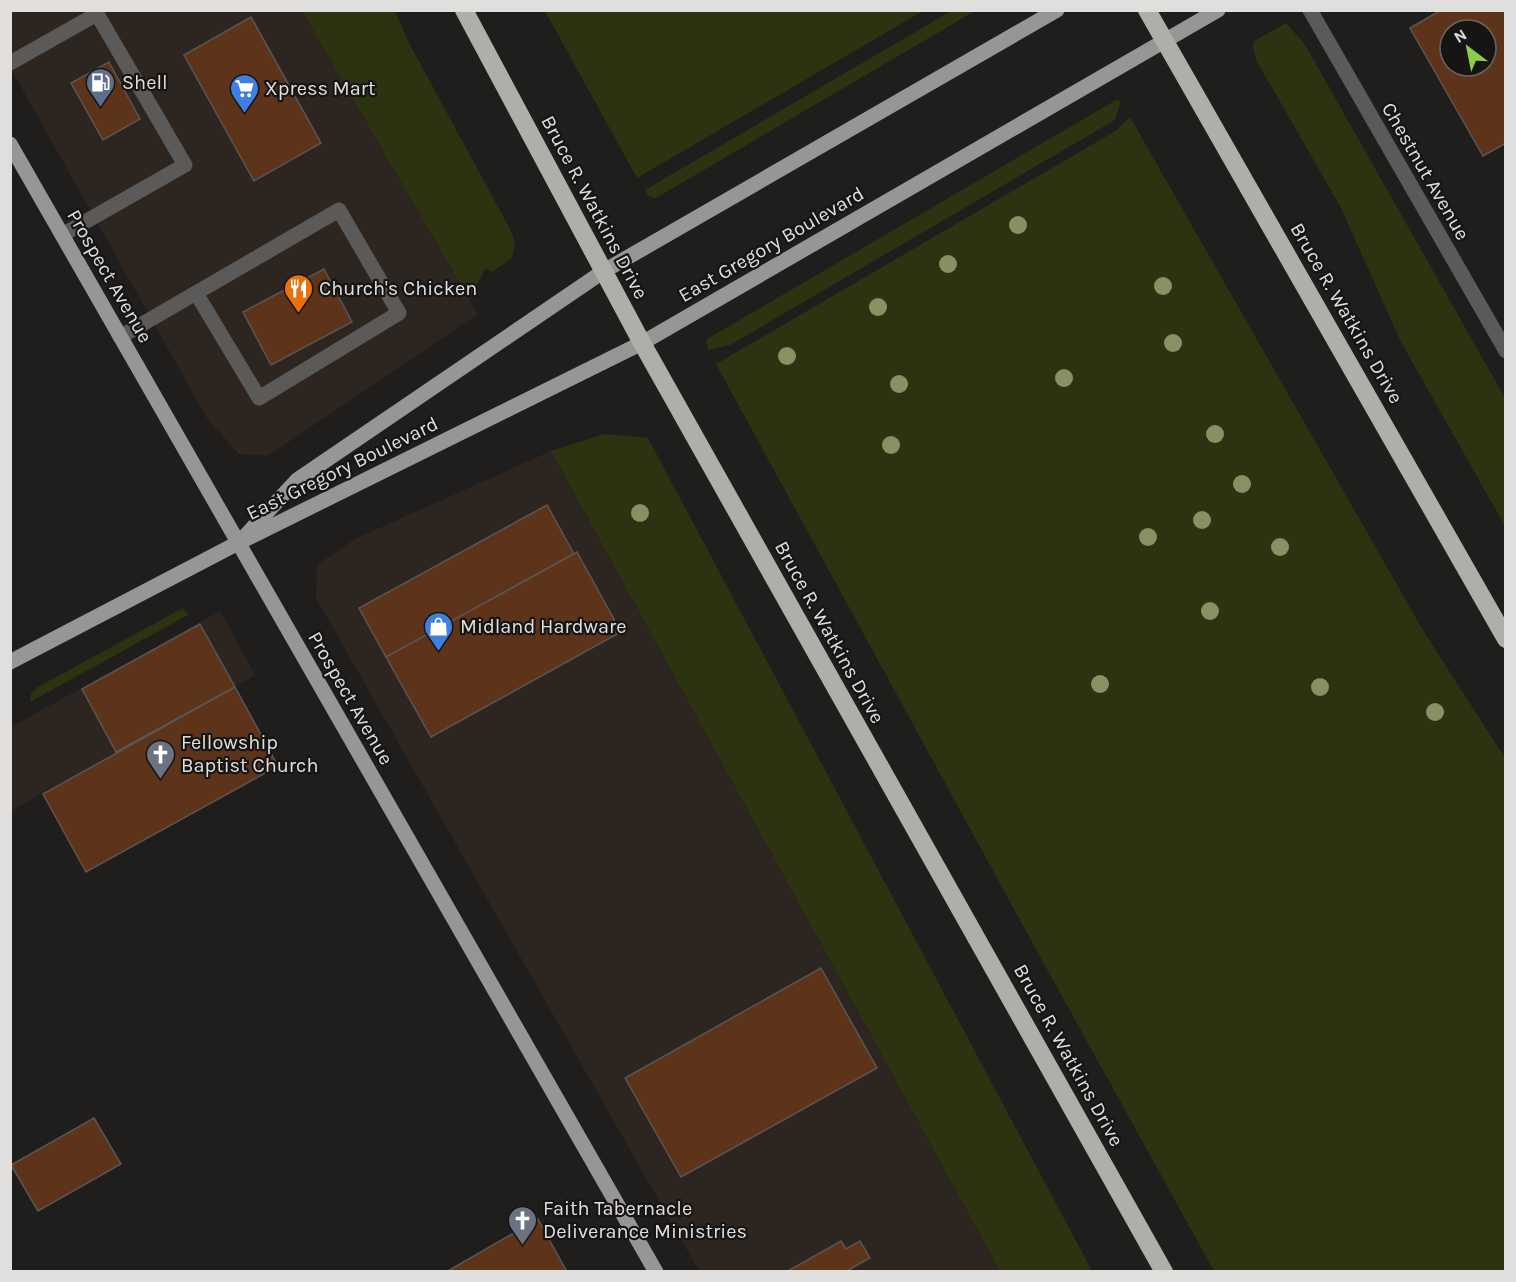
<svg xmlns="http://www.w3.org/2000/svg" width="1516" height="1282" viewBox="0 0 1516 1282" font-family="Karla,sans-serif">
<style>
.built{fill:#2c2520}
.green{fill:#2d3210}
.building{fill:#5d341a;stroke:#595655;stroke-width:1.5;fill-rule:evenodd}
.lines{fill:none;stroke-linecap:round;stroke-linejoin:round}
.minor{stroke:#5b5a59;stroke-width:15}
.major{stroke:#979694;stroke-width:15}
.highway{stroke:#afaeab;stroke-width:18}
.tree{fill:#899064}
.labels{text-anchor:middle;stroke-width:4.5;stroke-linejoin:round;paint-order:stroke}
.poi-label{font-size:20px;fill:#e1dfde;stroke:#171514;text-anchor:start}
.street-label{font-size:20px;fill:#e1dfde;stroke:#171514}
</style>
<rect width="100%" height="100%" fill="#201e1d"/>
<path class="built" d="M 10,11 L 302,11 L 478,314 L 268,456 L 239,454 L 208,420 L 11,69 Z
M 551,451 L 1000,1271 L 699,1271 L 316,598 L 317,565 L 355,539 Z
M 220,611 L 255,675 L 11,811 L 11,727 Z"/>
<path class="green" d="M 953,10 L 975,11 L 656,198 C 650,198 648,196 645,190 Z
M 302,11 L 395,11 L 409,43 L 509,227 L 515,242 L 512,258 L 492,272 L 486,268 L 469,299 Z
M 545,11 L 923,11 L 637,178 Z
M 1286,23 L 1302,41 L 1308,50 L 1505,398 L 1505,526 L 1401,342 L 1340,206 L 1256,60 L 1253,46 L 1254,41 Z
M 1116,100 L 1121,101 L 1115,120 L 730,345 L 708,350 L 706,341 L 709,338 Z
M 1130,117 L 1424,632 L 1505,758 L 1505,1271 L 1214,1271 L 1032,942 L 716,364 L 1117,130 Z
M 604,434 L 648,438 L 1092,1271 L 1000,1271 L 551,451 Z
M 183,608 L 188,615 L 30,702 C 30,694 32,691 38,687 Z"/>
<path class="building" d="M 1441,10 L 1506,10 L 1506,143 L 1483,156 L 1410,28 ZM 1450,30 L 1486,30 L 1486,66 L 1450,66 Z
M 251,17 L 321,143 L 254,181 L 184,55 Z
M 109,62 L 140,119 L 103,140 L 71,83 Z
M 324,269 L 352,322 L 271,365 L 243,312 Z
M 547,505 L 574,554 L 386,657 L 359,608 Z
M 577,552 L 621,632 L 431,737 L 386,657 Z
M 200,624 L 235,687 L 116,752 L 82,689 Z
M 235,687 L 278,766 L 86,872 L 43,794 Z
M 821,968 L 877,1068 L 681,1177 L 625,1078 Z
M 94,1118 L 121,1164 L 38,1211 L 11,1165 Z
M 538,1219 L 567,1272 L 446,1272 Z
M 841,1241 L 846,1249 L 860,1241 L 870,1258 L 845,1272 L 786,1272 Z"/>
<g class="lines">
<path class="minor" d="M 1310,10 L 1506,351
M 10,63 L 97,14 L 185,165 L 62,235
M 120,337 L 339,210 L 399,313 L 259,398 L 196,293"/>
<path class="major" d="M 10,144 L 656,1272
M 246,535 L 297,480 L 604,271 L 1057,10
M 10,662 L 238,543 L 642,343 L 1218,10"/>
<path class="highway" d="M 464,10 L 642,343 L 1164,1272
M 1147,10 L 1506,639"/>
</g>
<g class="tree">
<circle cx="1018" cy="225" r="9"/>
<circle cx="948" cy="264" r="9"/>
<circle cx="1163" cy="286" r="9"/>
<circle cx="878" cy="307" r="9"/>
<circle cx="1173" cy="343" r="9"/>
<circle cx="787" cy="356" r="9"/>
<circle cx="1064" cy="378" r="9"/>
<circle cx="899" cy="384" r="9"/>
<circle cx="1215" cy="434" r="9"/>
<circle cx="891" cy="445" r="9"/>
<circle cx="1242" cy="484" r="9"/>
<circle cx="640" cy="513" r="9"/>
<circle cx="1202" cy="520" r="9"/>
<circle cx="1148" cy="537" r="9"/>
<circle cx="1280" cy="547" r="9"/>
<circle cx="1210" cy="611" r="9"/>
<circle cx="1100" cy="684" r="9"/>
<circle cx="1320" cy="687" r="9"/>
<circle cx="1435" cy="712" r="9"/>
</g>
<defs>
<symbol id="fuel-pin" viewBox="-11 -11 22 30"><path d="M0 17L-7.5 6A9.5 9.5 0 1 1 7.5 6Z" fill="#5c6f8a" stroke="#171514"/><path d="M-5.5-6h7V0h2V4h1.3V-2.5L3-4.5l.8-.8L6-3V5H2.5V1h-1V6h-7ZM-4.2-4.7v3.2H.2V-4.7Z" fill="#fff"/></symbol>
<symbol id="supermarket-pin" viewBox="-11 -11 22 30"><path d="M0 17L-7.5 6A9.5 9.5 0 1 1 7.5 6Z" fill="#3f7fe0" stroke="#171514"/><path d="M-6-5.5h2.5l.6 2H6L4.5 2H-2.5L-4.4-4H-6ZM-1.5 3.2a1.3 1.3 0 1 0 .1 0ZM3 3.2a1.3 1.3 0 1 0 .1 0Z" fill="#fff"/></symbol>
<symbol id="restaurant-pin" viewBox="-11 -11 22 30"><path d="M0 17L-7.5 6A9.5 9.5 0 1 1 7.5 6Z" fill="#e8710a" stroke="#171514"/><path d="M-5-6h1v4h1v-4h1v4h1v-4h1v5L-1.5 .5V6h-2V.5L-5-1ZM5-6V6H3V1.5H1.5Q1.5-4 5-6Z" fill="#fff"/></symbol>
<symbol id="shop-pin" viewBox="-11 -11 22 30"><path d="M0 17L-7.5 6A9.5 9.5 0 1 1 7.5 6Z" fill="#3f7fe0" stroke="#171514"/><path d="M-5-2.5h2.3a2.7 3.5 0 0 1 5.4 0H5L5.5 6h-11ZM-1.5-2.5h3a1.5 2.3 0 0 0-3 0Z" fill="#fff"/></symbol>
<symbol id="church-pin" viewBox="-11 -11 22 30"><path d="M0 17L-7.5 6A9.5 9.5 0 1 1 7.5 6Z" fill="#6b7280" stroke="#171514"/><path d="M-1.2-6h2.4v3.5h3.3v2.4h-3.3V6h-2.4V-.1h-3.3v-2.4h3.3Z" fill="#fff"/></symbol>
</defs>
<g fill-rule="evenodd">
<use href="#fuel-pin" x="84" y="66" width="33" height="45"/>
<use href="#supermarket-pin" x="228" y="72" width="33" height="45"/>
<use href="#restaurant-pin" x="282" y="272" width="33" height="45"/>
<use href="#shop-pin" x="422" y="610" width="33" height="45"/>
<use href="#church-pin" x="144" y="738" width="33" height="45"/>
<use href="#church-pin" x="506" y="1204" width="33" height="45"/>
</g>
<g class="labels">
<g class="poi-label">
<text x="122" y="89">Shell</text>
<text x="265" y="95">Xpress Mart</text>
<text x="319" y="295">Church's Chicken</text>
<text x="460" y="633">Midland Hardware</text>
<text x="181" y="749">Fellowship<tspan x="181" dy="23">Baptist Church</tspan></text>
<text x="543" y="1215">Faith Tabernacle<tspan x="543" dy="23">Deliverance Ministries</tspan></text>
</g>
<g class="street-label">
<text transform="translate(1426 171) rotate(60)" y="7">Chestnut Avenue</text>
<text transform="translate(595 207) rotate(62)" y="7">Bruce R. Watkins Drive</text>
<text transform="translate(771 244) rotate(-30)" y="7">East Gregory Boulevard</text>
<text transform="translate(110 276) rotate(60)" y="7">Prospect Avenue</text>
<text transform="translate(1347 313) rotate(60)" y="7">Bruce R. Watkins Drive</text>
<text transform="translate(342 468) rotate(-26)" y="7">East Gregory Boulevard</text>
<text transform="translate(830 632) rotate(61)" y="7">Bruce R. Watkins Drive</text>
<text transform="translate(351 698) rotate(60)" y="7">Prospect Avenue</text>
<text transform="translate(1069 1055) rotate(61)" y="7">Bruce R. Watkins Drive</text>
</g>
</g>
<rect width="1516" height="1282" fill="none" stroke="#e1dfde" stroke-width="24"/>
<g transform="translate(1468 48) rotate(328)"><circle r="28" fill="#171514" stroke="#686665" stroke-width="1.5"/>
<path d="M0-4.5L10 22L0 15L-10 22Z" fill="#8bce46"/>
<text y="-9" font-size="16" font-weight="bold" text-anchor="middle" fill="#e1dfde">N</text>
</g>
</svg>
